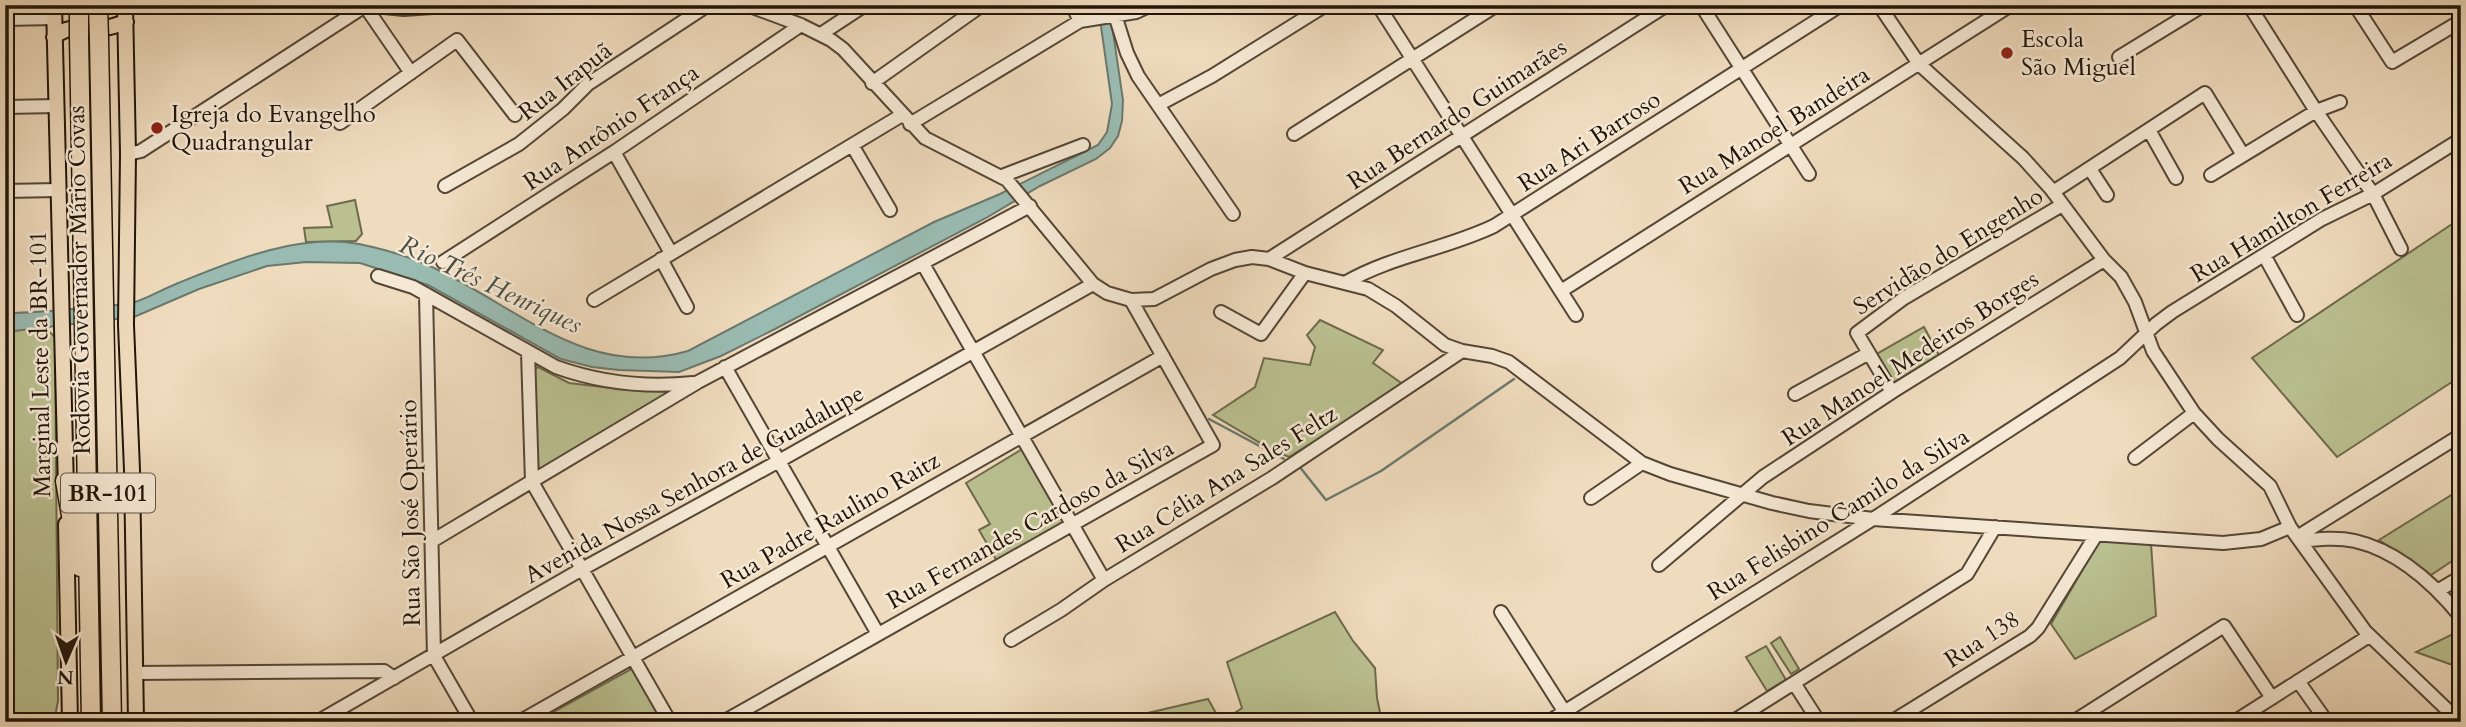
<svg xmlns="http://www.w3.org/2000/svg" width="2466" height="727" viewBox="0 0 2466 727" font-family="Cardo,serif">
<style>
.green{fill:#bac090;stroke:#6e6a4c;stroke-width:2}
.water{fill:#9abbb2;stroke:#6a796e;stroke-width:2}
.lines{fill:none;stroke-linecap:round;stroke-linejoin:round}
.stream{stroke:#6a796e;stroke-width:2.5}
.minor-casing{stroke:#544636;stroke-width:16}
.major-casing{stroke:#211509;stroke-width:18}
.highway-casing{stroke:#211509;stroke-width:21}
.minor{stroke:#f5e8d4;stroke-width:12}
.major{stroke:#efdbbd;stroke-width:14}
.highway{stroke:#efdbbd;stroke-width:18}
.highway-bridge-casing{stroke:#211509;stroke-width:21;stroke-linecap:butt}
.highway-bridge{stroke:#efdbbd;stroke-width:18}
.poi-dot{fill:#8f2418;stroke:#f5e8d4;stroke-width:2.5}
.labels{text-anchor:middle;stroke-width:5;stroke-linejoin:round;paint-order:stroke}
.shield{fill:#f5e8d4;stroke:#615446;stroke-width:2}
.shield-label{font-size:23px;font-weight:bold;fill:#211509}
.poi-label{font-size:24px;fill:#211509;stroke:#f5e8d4;text-anchor:start}
.street-label{font-size:24px;fill:#211509;stroke:#f5e8d4}
.water-label{font-size:26px;font-style:italic;fill:#4b4f44;stroke:#f5e8d4}
</style>
<rect width="100%" height="100%" fill="#efdbbd"/>
<filter id="stains"><feTurbulence type="fractalNoise" baseFrequency=".00286" numOctaves="4"/><feColorMatrix values="0 0 0 0 .2 0 0 0 0 .09 0 0 0 0 .02 0 0 0 .5 -.17"/></filter>
<radialGradient id="worn" r=".72"><stop offset=".6" stop-color="#630" stop-opacity="0"/><stop offset="1" stop-color="#630" stop-opacity=".3"/></radialGradient>
<path class="green" d="M 355,200 L 362,234 L 356,241 L 306,242 L 304,228 L 332,227 L 327,206 Z
M 2461,218 L 2461,376 L 2337,457 L 2252,358 Z
M 1320,320 L 1383,350 L 1373,363 L 1404,385 L 1289,457 L 1272,450 L 1213,415 L 1255,387 L 1264,358 L 1310,365 L 1315,347 L 1307,335 Z
M 44,327 L 55,337 L 58,701 L 54,722 L 5,722 L 5,332 Z
M 1924,327 L 1939,355 L 1891,384 L 1875,355 Z
M 538,367 L 569,383 L 628,390 L 664,391 L 668,391 L 669,394 L 536,473 L 533,371 Z
M 1024,448 L 1066,523 L 998,563 L 979,530 L 990,524 L 966,483 Z
M 2461,489 L 2461,555 L 2431,575 L 2379,540 Z
M 2100,540 L 2151,544 L 2156,616 L 2075,659 L 2051,624 Z
M 1335,612 L 1353,641 L 1375,668 L 1377,698 L 1382,722 L 1256,722 L 1254,719 L 1248,722 L 1131,722 L 1135,716 L 1208,699 L 1221,722 L 1242,708 L 1227,662 Z
M 2461,630 L 2461,668 L 2416,652 Z
M 1780,637 L 1799,669 L 1791,674 L 1771,643 Z
M 1766,646 L 1786,680 L 1767,691 L 1746,657 Z
M 633,668 L 663,722 L 535,722 Z"/>
<path class="water" d="M 1098,5 L 1109,5 L 1123,100 L 1122,121 L 1118,136 L 1110,148 L 1096,159 L 1040,186 L 986,218 L 775,329 L 721,356 L 679,372 L 619,370 L 592,367 L 561,359 L 428,285 L 360,263 L 306,262 L 267,266 L 199,289 L 134,317 L 5,332 L 5,313 C 36,313 65,310 95,307 C 107,305 120,306 132,303 C 146,299 161,290 176,284 C 232,261 297,233 359,244 C 388,250 418,259 444,273 C 524,313 591,379 688,351 L 934,222 L 1000,194 L 1098,145 L 1107,132 L 1112,104 Z"/>
<g class="lines">
<path class="stream" d="M 1209,419 L 1284,459
M 1299,466 L 1326,500 L 1381,471 L 1514,379"/>
<defs>
<path id="minor" d="M 364,5 L 404,9 L 461,5
M 747,5 L 801,25 L 831,40 L 843,49 L 925,138 L 1007,180 L 1093,284 L 1107,293 L 1131,300 L 1154,299 L 1211,269 L 1235,260 L 1252,257 L 1269,259 L 1305,273 L 1368,289 L 1396,306 L 1445,345 L 1462,351 L 1492,356 L 1509,362 L 1642,463 L 1670,474 L 1772,503 L 1809,511 L 1873,519 L 2223,543 L 2261,539 L 2290,527
M 1072,5 L 1080,21
M 1378,5 L 1576,315
M 1701,5 L 1809,174
M 1879,5 L 1919,64 L 2023,158 L 2051,189 L 2104,260 L 2121,277 L 2135,302 L 2153,351 L 2194,413 L 2218,439 L 2270,486 L 2290,527 L 2365,631 L 2460,722
M 2249,5 L 2316,111 L 2373,194 L 2401,249
M 2355,5 L 2392,62 L 2461,21
M 1115,15 L 1127,53 L 1138,76 L 1233,214
M 5,19 L 54,18
M 821,34 L 865,5
M 2119,57 L 2204,5
M 872,83 L 982,5
M 1158,105 L 1212,76 L 1326,5
M 5,107 L 56,106
M 340,123 L 457,40 L 515,115
M 910,124 L 1080,21 L 1136,12 L 1151,5
M 2149,130 L 2176,178
M 1294,134 L 1497,5
M 852,145 L 890,210
M 614,152 L 671,253
M 128,154 L 141,151 L 365,6 L 411,73
M 2090,169 L 2107,195
M 2211,175 L 2316,111 L 2340,102
M 1002,176 L 1083,145
M 445,186 L 519,144 L 563,109 L 588,84 L 708,5
M 5,191 L 58,190
M 2053,192 L 2205,93 L 2243,155
M 2264,255 L 2297,315
M 661,259 L 687,307
M 1269,259 L 1667,5
M 443,262 L 614,152 L 801,25
M 923,264 L 1104,580
M 378,276 L 413,287 L 556,367 C 601,383 645,388 693,383
M 1345,283 C 1391,256 1446,249 1494,226 L 1841,5
M 1561,291 L 2011,5
M 426,294 L 434,656 L 472,722
M 594,300 L 902,115
M 1221,312 L 1261,334 L 1305,273
M 528,352 L 532,482 L 670,722
M 725,367 L 878,634
M 1892,392 L 1857,333 L 1904,298 L 2062,205
M 1795,394 L 1869,353
M 2135,458 L 2194,413
M 1591,498 L 1642,463
M 2297,537 L 2461,435
M 432,541 L 698,382 L 1030,206
M 2300,541 C 2318,539 2337,537 2355,541 C 2398,551 2434,584 2461,617
M 1659,565 L 1763,477 L 1892,392 L 2104,260
M 2439,590 L 2461,577
M 1501,612 L 1571,722
M 1011,640 L 1061,610 L 1104,580 L 1272,478 L 1462,351
M 136,673 L 384,671 L 394,678
M 2298,681 L 2327,722
M 1794,683 L 1819,722
M 317,722 L 582,569 L 779,461 L 1093,284
M 519,722 L 1163,356
M 723,722 L 1213,445 L 1131,300
M 1548,722 L 1873,519 L 2120,358 L 2156,324 L 2172,312 L 2322,219 L 2373,194 L 2461,139
M 1732,722 L 1967,574 L 1995,527
M 1891,722 L 2030,636 L 2038,628 L 2096,535
M 2073,722 L 2224,626 L 2272,698
M 2234,722 L 2369,636"/>
<path id="major" d="M 54,5 L 66,489
M 125,5 L 128,154 L 126,325 L 132,470 L 136,722
M 54,37 C 69,24 85,29 103,28 C 111,28 118,24 126,22
M 66,524 L 70,722"/>
<path id="highway" d="M 79,38 L 91,722
M 99,39 L 112,722
M 65,481 L 80,567"/>
</defs>
<use href="#minor" class="minor-casing"/>
<use href="#major" class="major-casing"/>
<use href="#highway" class="highway-casing"/>
<use href="#minor" class="minor"/>
<use href="#major" class="major"/>
<use href="#highway" class="highway"/>
<defs>
<path id="highway-bridge" d="M 79,5 L 79,38
M 98,5 L 99,39"/>
</defs>
<use href="#highway-bridge" class="highway-bridge-casing"/>
<use href="#highway-bridge" class="highway-bridge"/>
</g>
<g class="poi-dot">
<circle cx="2007" cy="53" r="7"/>
<circle cx="157" cy="128" r="7"/>
</g>
<g class="labels">
<rect class="shield" x="61" y="473.5" width="94" height="39" rx="5"/>
<g class="shield-label">
<text x="108" y="501">BR-101</text>
</g>
<g class="poi-label">
<text x="2021" y="47">Escola<tspan x="2021" dy="28">São Miguel</tspan></text>
<text x="171" y="122">Igreja do Evangelho<tspan x="171" dy="28">Quadrangular</tspan></text>
</g>
<g class="street-label">
<text transform="translate(565 81) rotate(-38)" y="8">Rua Irapuã</text>
<text transform="translate(1457 114) rotate(-33)" y="8">Rua Bernardo Guimarães</text>
<text transform="translate(611 127) rotate(-34)" y="8">Rua Antônio França</text>
<text transform="translate(1774 130) rotate(-32)" y="8">Rua Manoel Bandeira</text>
<text transform="translate(1589 141) rotate(-33)" y="8">Rua Ari Barroso</text>
<text transform="translate(2291 217) rotate(-31)" y="8">Rua Hamilton Ferreira</text>
<text transform="translate(1948 251) rotate(-32)" y="8">Servidão do Engenho</text>
<text transform="translate(79 280) rotate(-91)" y="8">Rodovia Governador Mário Covas</text>
<text transform="translate(1910 358) rotate(-33)" y="8">Rua Manoel Medeiros Borges</text>
<text transform="translate(40 364) rotate(-91)" y="8">Marginal Leste da BR-101</text>
<text transform="translate(1226 479) rotate(-32)" y="8">Rua Célia Ana Sales Feltz</text>
<text transform="translate(694 484) rotate(-29)" y="8">Avenida Nossa Senhora de Guadalupe</text>
<text transform="translate(410 513) rotate(-91)" y="8">Rua São José Operário</text>
<text transform="translate(1838 514) rotate(-32)" y="8">Rua Felisbino Camilo da Silva</text>
<text transform="translate(830 520) rotate(-30)" y="8">Rua Padre Raulino Raitz</text>
<text transform="translate(1030 524) rotate(-29)" y="8">Rua Fernandes Cardoso da Silva</text>
<text transform="translate(1982 639) rotate(-33)" y="8">Rua 138</text>
</g>
<g class="water-label">
<text transform="translate(491 284) rotate(25)" y="9">Rio Três Henriques</text>
</g>
</g>
<rect width="2466" height="727" fill="none" stroke="#efdbbd" stroke-width="28"/>
<rect x="7" y="7" width="2452" height="713" fill="none" stroke="#211509" stroke-width="3.5"/>
<rect x="14" y="14" width="2438" height="699" fill="none" stroke="#211509" stroke-width="2"/>
<g transform="translate(66 661) rotate(182)" stroke="#f5e8d4" stroke-width="5" paint-order="stroke">
<path d="M0-5L12 26L0 18L-12 26Z" fill="#211509"/>
<text y="-10" font-size="19" font-weight="bold" text-anchor="middle" fill="#211509">N</text>
</g>
<rect width="100%" height="100%" filter="url(#stains)"/>
<rect width="100%" height="100%" fill="url(#worn)"/>
</svg>
